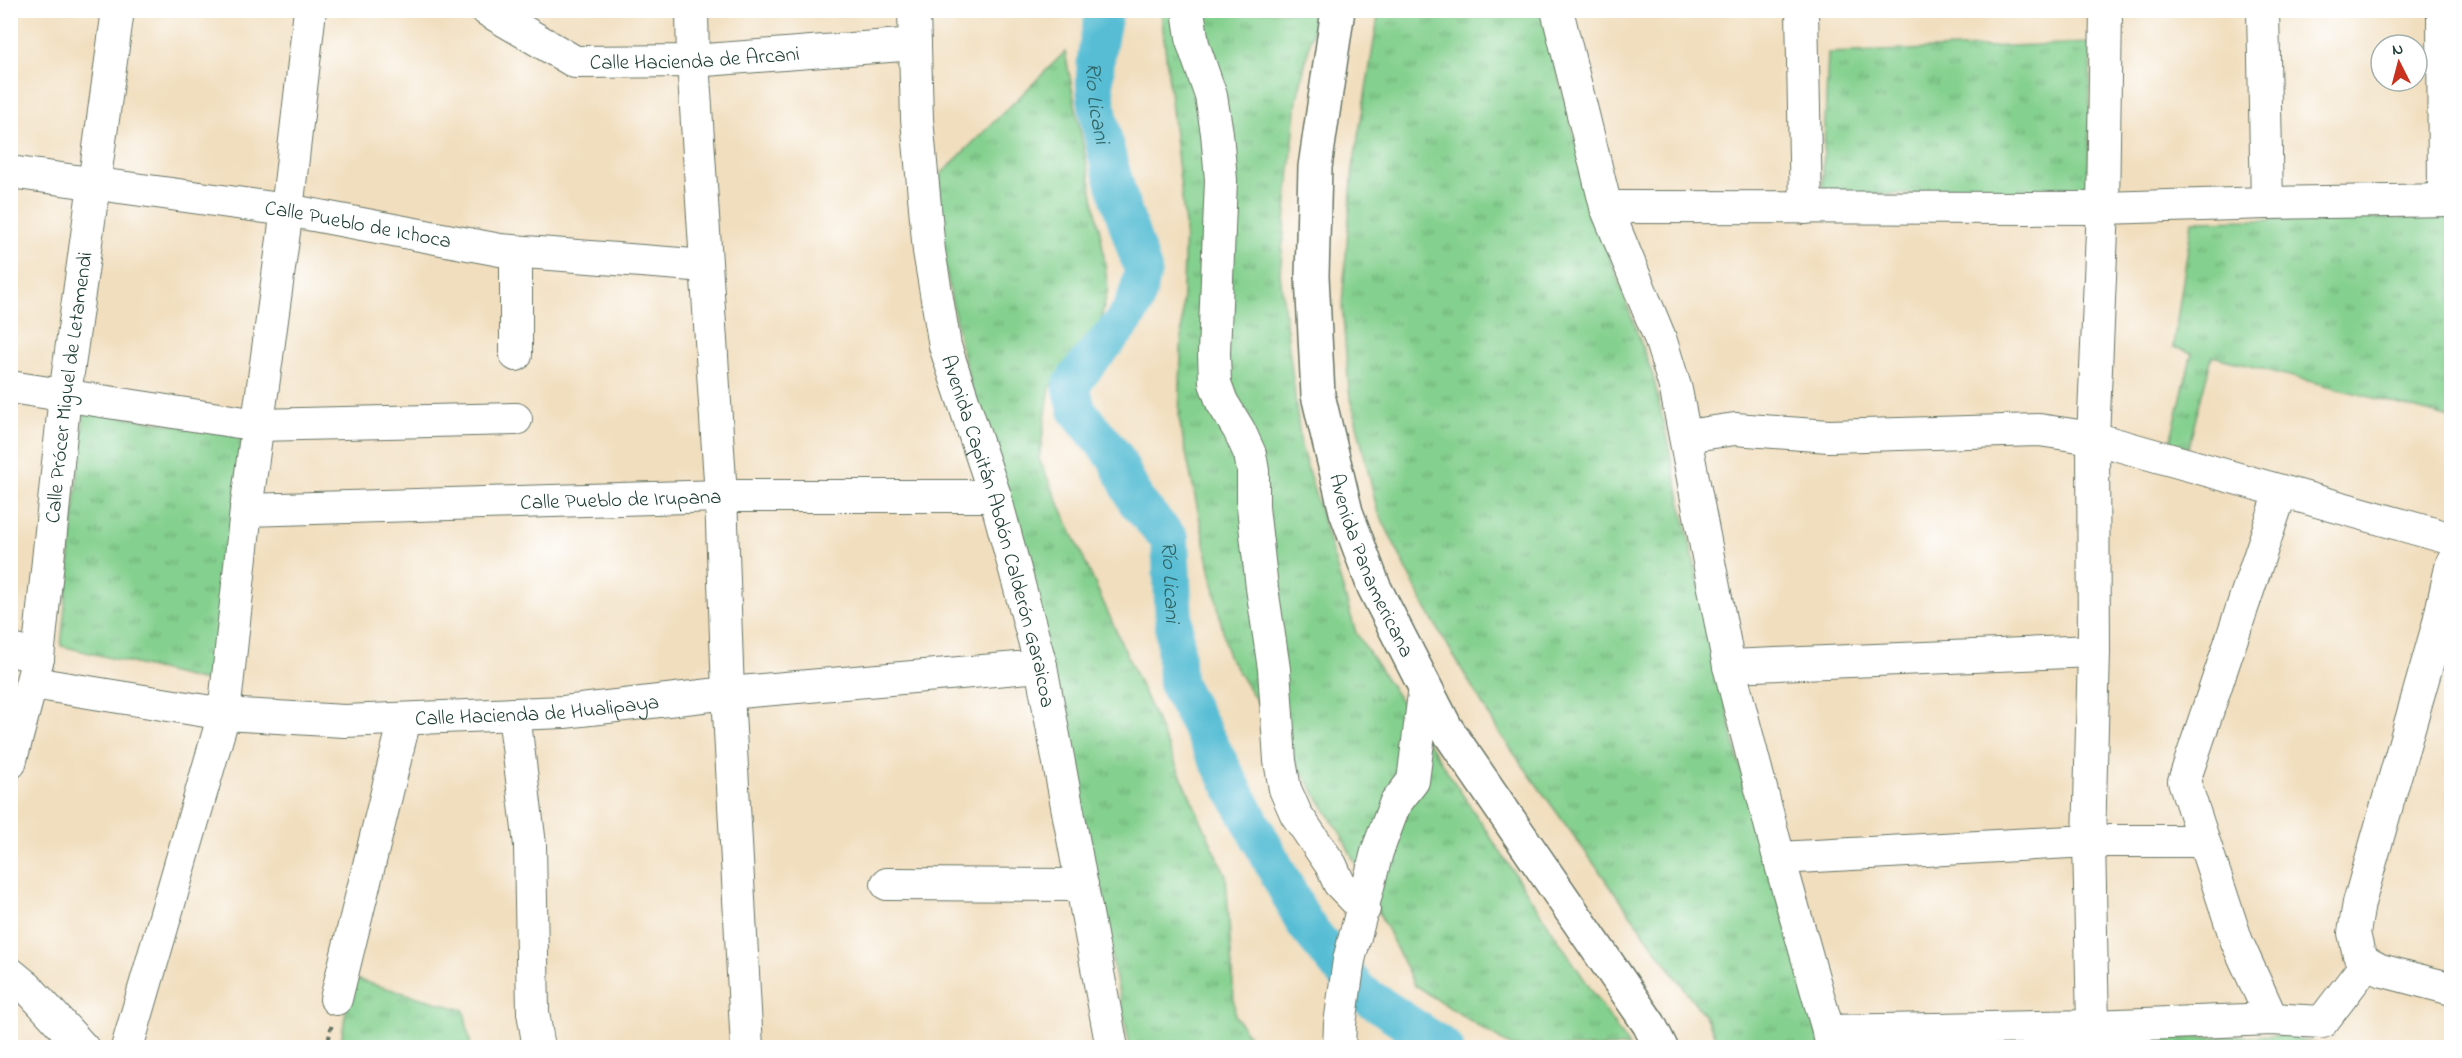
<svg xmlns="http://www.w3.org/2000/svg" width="2462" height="1058" viewBox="0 0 2462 1058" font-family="'Indie Flower',sans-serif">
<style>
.grass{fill:url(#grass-tufts);stroke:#528661;stroke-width:1.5}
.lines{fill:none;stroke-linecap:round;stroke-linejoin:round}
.river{stroke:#56bdd4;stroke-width:38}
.minor-casing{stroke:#687564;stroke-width:34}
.major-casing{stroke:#687564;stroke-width:36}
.path{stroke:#687564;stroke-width:4;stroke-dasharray:4.5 4.5;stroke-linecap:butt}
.minor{stroke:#fff;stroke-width:32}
.major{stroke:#fff;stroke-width:33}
.labels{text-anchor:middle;stroke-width:5;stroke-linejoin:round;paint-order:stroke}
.street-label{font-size:21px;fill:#1f3d34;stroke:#fff}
.water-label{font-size:22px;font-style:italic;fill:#306364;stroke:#fff}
</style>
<defs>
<pattern id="grass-tufts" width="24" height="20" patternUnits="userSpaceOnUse" patternTransform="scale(1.5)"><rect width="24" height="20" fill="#84d08e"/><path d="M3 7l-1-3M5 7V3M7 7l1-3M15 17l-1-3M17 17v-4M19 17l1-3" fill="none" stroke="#6baa75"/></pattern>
</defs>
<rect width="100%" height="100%" fill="#fff"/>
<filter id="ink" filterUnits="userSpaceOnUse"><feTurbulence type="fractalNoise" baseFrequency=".0167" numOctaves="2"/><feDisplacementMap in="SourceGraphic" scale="12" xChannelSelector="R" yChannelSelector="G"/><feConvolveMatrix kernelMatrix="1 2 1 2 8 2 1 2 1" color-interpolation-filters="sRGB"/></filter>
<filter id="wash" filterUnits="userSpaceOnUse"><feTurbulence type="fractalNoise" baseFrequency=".008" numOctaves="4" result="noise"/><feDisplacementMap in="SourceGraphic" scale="24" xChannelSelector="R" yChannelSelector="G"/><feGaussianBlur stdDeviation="1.35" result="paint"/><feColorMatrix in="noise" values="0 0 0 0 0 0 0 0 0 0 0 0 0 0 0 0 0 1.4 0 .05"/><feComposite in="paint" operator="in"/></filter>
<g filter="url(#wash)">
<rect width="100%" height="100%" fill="#f1debe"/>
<path class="grass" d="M 1161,11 L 1317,11 L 1297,100 L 1280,273 L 1301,446 L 1356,633 L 1629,1047 L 1512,1047 L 1414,985 L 1341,834 L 1228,656 L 1179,419 L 1185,225 Z
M 1379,11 L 1541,11 L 1598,224 L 1653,376 L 1737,755 L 1822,1047 L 1720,1047 L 1708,1021 L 1500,734 L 1426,609 L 1377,509 L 1349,391 L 1342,305 L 1353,168 Z
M 2091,43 L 2088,194 L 1822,194 L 1828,53 Z
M 1065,52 L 1102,242 L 1108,289 L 1100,324 L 1050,387 L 1039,459 L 1226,876 L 1235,1015 L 1256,1047 L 1130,1047 L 1101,906 L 960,343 L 941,245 L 939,176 Z
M 2451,217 L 2451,418 L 2212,356 L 2188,448 L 2170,442 L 2192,353 L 2173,347 L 2192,221 Z
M 84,411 L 243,435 L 213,683 L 61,646 Z
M 351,978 L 464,1010 L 471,1047 L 340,1048 Z
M 2285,1035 L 2323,1046 L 2111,1048 L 2111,1039 Z
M 2027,1039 L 2027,1047 L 1851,1048 L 1849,1040 Z"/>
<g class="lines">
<path class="river" id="s1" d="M 1105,10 C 1099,34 1094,64 1095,88 C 1100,146 1124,215 1143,270 C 1140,287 1136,305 1125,319 C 1108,343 1086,361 1071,386 L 1077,410 L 1115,457 L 1136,501 L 1170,540 L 1177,683 L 1305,924 L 1359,991 L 1445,1048"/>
</g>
</g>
<g filter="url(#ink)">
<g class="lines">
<defs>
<g id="minor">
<path id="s2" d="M 487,10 L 575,62 L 693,61 L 915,44"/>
<path d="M 692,10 L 693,61 L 721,496 L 728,693 L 747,1048"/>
<path id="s3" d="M 914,10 L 917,119 L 929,251 L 945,346 L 995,496 L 1041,666 L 1112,1048"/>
<path d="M 1188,10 L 1193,44 L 1211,96 L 1217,133 L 1221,180 L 1214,353 L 1215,383 L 1222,402 L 1239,430 L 1250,454 L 1253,471 L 1253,507 L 1262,588 L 1274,669 L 1280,761 L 1285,789 L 1296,814 L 1331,865 L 1339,883 L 1364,909"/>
<path d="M 1557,10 L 1606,207 L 1660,338 L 1676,390 L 1729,666 L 1779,858 L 1833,1048"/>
<path d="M 1802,10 L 1806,208"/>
<path d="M 2263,10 L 2267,203"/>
<path d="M 2443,10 L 2444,200"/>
<path id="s4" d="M 10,172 L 287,210 L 500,250 L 706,266"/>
<path d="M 1606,207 L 2103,208 L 2267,203 L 2452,200"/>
<path d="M 516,355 L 516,252"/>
<path d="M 10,387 L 258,425 L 516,419"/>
<path d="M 1686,436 L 1735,429 L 1829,436 L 2039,430 L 2093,438 L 2452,539"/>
<path id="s5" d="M 246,510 L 721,496 L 995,496"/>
<path d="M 2452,563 L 2438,626 L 2359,903 L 2354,933 L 2359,955 L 2367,963 L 2380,970 L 2452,989"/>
<path d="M 10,649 L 38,658"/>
<path d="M 1729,666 L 2094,651"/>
<path id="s6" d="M 33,683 L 224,714 L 344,721 L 564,712 L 728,693 L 1041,666"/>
<path d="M 514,714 L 530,845 L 533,1012 L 539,1048"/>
<path id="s7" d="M 10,763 L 38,658 L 65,395 L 118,10"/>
<path d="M 1779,858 L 2089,841 L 2202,841"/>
<path d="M 887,884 L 1082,885"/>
<path d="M 10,973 L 27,987 L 83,1048"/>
<path d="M 336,999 L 405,719"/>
<path d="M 2272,1019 L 2237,942 L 2184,781 L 2281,492"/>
<path d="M 2093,1026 L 2089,841 L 2094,651 L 2093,438 L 2103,208 L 2106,10"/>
<path d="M 1828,1031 L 2093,1026 L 2272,1019 L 2322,1022 L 2367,963"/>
<path d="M 127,1048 L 224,714 L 246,510 L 287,210 L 310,10"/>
<path d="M 1339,1048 L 1340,1024 L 1349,960 L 1377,852 L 1395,804 L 1413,781 L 1425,686"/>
</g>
<g id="major">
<path id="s8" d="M 1338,10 L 1315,167 L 1312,276 L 1318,395 L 1346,512 L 1374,587 L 1446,728 L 1649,1024 L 1661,1048"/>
</g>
</defs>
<use href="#minor" class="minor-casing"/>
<use href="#major" class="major-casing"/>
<path class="path" d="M 327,1048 L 332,1023"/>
<use href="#minor" class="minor"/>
<use href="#major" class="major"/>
</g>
</g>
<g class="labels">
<g class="street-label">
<text dy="7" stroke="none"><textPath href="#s2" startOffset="222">Calle Hacienda de Arcani</textPath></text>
<text dy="7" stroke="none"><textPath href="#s4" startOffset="352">Calle Pueblo de Ichoca</textPath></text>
<text dy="7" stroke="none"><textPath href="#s7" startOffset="381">Calle Prócer Miguel de Letamendi</textPath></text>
<text dy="7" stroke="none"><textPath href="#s5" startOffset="375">Calle Pueblo de Irupana</textPath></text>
<text dy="7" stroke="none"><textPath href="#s3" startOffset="531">Avenida Capitán Abdón Calderón Garaicoa</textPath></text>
<text dy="7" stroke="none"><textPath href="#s8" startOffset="566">Avenida Panamericana</textPath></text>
<text dy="7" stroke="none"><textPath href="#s6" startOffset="507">Calle Hacienda de Hualipaya</textPath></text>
</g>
<g class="water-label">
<text dy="8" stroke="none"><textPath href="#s1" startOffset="94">Río Licani</textPath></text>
<text dy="8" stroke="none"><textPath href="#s1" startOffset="634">Río Licani</textPath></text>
</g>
</g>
<rect width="2462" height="1058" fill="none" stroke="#fff" stroke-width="36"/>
<g transform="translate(2399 63) rotate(354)"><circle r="28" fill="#ffffff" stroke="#a5b1ae" stroke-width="1.5"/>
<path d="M0-4.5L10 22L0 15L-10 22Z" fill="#c8321e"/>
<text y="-9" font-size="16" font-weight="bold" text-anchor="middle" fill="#1f3d34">N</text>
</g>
</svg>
